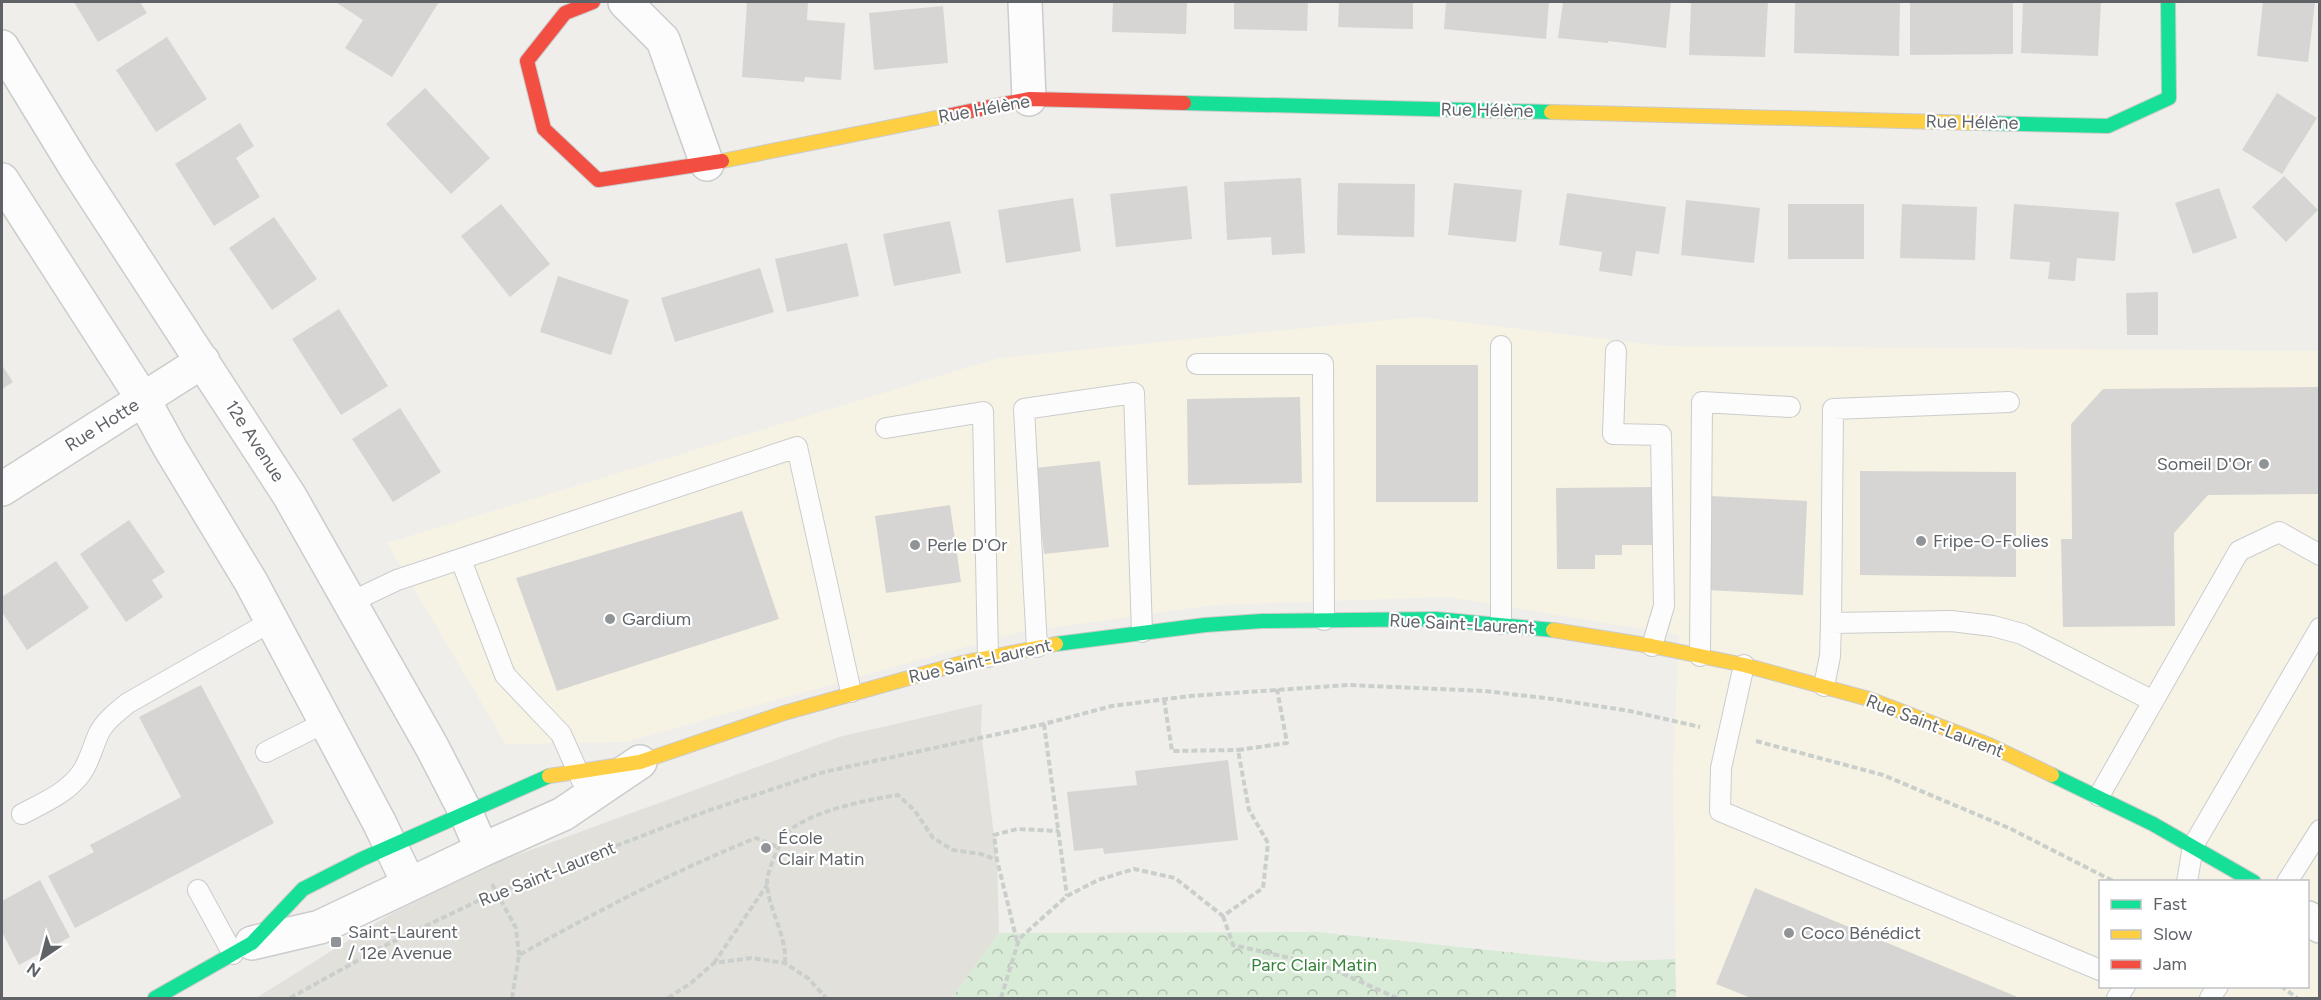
<svg xmlns="http://www.w3.org/2000/svg" width="2321" height="1000" viewBox="0 0 2321 1000" font-family="Figtree,sans-serif">
<style>
.commercial{fill:#f7f3e4;fill-rule:evenodd}
.education{fill:#e2e0da}
.forest{fill:url(#forest-crowns)}
.building{fill:#d6d5d3}
.lines{fill:none;stroke-linecap:round;stroke-linejoin:round}
.lane-casing{stroke:#cbcccc;stroke-width:22}
.street-casing{stroke:#cbcccc;stroke-width:36}
.fast-casing{stroke:#cacacb;stroke-width:16}
.slow-casing{stroke:#cacacb;stroke-width:16}
.jam-casing{stroke:#cacacb;stroke-width:16}
.path{stroke:#cacfcc;stroke-width:4;stroke-dasharray:6 3;stroke-linecap:butt}
.lane{stroke:#fdfcfc;stroke-width:20}
.street{stroke:#fdfcfc;stroke-width:33}
.fast{stroke:#16e098;stroke-width:14}
.slow{stroke:#ffcf43;stroke-width:14}
.jam{stroke:#f24e42;stroke-width:14}
.poi-dot{fill:#919496;stroke:#fff;stroke-width:2}
.labels{text-anchor:middle;stroke-width:4.5;stroke-linejoin:round;paint-order:stroke}
.street-label{font-size:18px;fill:#5f6368;stroke:#fff}
.poi-label{font-size:18px;fill:#5f6368;stroke:#fff;text-anchor:start}
.park-label{font-size:18px;fill:#348238;stroke:#fff}
</style>
<defs>
<pattern id="forest-crowns" width="20" height="18" patternUnits="userSpaceOnUse" patternTransform="scale(1.5)"><rect width="20" height="18" fill="#d8ebd6"/><path d="M2 6a3 3 0 1 1 6 0M12 15a3 3 0 1 1 6 0" fill="none" stroke="#b2c2b1"/></pattern>
</defs>
<rect width="100%" height="100%" fill="#efeeea"/>
<path class="commercial" d="M 1419,317 L 1664,346 L 2319,351 L 2319,998 L 1676,998 L 1673,768 L 1679,635 L 1448,597 L 1214,605 L 1015,633 L 625,742 L 506,744 L 387,543 L 999,358 ZM 2100,882 L 2308,882 L 2308,986 L 2100,986 Z"/>
<path class="education" d="M 982,704 L 981,730 L 997,860 L 999,933 L 952,998 L 256,998 L 394,912 L 498,862 L 839,737 Z"/>
<path class="forest" d="M 1317,932 L 1603,962 L 1675,959 L 1676,998 L 952,998 L 999,933 Z"/>
<path class="building" d="M 74,2 L 140,2 L 147,13 L 98,42 Z
M 338,2 L 439,2 L 392,77 L 345,48 L 363,20 L 337,3 Z
M 747,2 L 808,2 L 807,20 L 845,23 L 841,80 L 805,77 L 804,82 L 742,77 Z
M 1113,2 L 1187,2 L 1186,34 L 1112,32 Z
M 1234,2 L 1308,2 L 1307,31 L 1234,29 Z
M 1339,2 L 1413,2 L 1413,29 L 1338,27 Z
M 1446,2 L 1549,2 L 1546,39 L 1444,29 Z
M 1563,2 L 1671,2 L 1666,48 L 1608,41 L 1608,43 L 1558,38 Z
M 1691,2 L 1768,2 L 1765,57 L 1689,55 Z
M 1795,2 L 1900,2 L 1899,56 L 1794,53 Z
M 1910,2 L 2013,2 L 2013,54 L 1910,55 Z
M 2023,2 L 2101,2 L 2098,56 L 2021,53 Z
M 2263,2 L 2315,2 L 2308,62 L 2257,56 Z
M 943,6 L 948,63 L 874,70 L 869,13 Z
M 167,37 L 207,99 L 156,132 L 116,70 Z
M 425,88 L 490,158 L 451,194 L 386,124 Z
M 2277,93 L 2317,118 L 2282,174 L 2242,150 Z
M 240,123 L 254,146 L 236,158 L 260,197 L 214,226 L 175,164 Z
M 2284,176 L 2318,210 L 2286,242 L 2252,207 Z
M 1301,178 L 1305,253 L 1272,255 L 1271,237 L 1227,240 L 1224,182 Z
M 1338,183 L 1415,184 L 1414,237 L 1337,235 Z
M 1454,183 L 1522,190 L 1516,242 L 1448,235 Z
M 1187,186 L 1192,239 L 1116,247 L 1110,194 Z
M 2219,188 L 2237,238 L 2193,254 L 2175,203 Z
M 1567,193 L 1666,207 L 1659,254 L 1636,251 L 1632,276 L 1599,271 L 1602,252 L 1559,245 Z
M 1073,198 L 1081,251 L 1006,263 L 998,210 Z
M 1686,200 L 1760,208 L 1754,263 L 1681,255 Z
M 501,204 L 550,264 L 510,297 L 461,236 Z
M 1788,204 L 1864,204 L 1864,259 L 1788,259 Z
M 1902,204 L 1977,207 L 1975,260 L 1900,258 Z
M 2014,204 L 2119,212 L 2115,261 L 2077,258 L 2075,281 L 2048,279 L 2050,262 L 2010,259 Z
M 274,217 L 317,279 L 272,310 L 229,248 Z
M 950,221 L 961,273 L 894,286 L 883,234 Z
M 847,243 L 859,296 L 787,312 L 775,259 Z
M 760,268 L 774,312 L 675,342 L 661,298 Z
M 558,276 L 629,300 L 611,355 L 540,332 Z
M 2158,292 L 2158,335 L 2127,335 L 2126,293 Z
M 339,309 L 388,386 L 341,415 L 292,339 Z
M 2,365 L 13,382 L 2,389 Z
M 1376,365 L 1478,365 L 1478,502 L 1376,502 Z
M 2320,387 L 2320,494 L 2208,495 L 2174,533 L 2175,626 L 2063,627 L 2061,539 L 2072,539 L 2071,424 L 2103,389 Z
M 1300,397 L 1302,483 L 1188,485 L 1187,399 Z
M 400,408 L 441,472 L 393,502 L 352,439 Z
M 1100,461 L 1109,547 L 1044,554 L 1035,468 Z
M 1860,471 L 2016,472 L 2016,577 L 1860,575 Z
M 1653,487 L 1653,545 L 1622,545 L 1622,555 L 1595,555 L 1595,569 L 1557,569 L 1556,488 Z
M 1710,496 L 1807,501 L 1803,595 L 1706,590 Z
M 950,505 L 961,582 L 886,593 L 875,516 Z
M 742,511 L 779,619 L 557,691 L 516,578 Z
M 129,520 L 165,572 L 152,580 L 163,597 L 126,622 L 80,554 Z
M 56,561 L 89,608 L 27,650 L 2,612 L 2,597 Z
M 201,685 L 274,823 L 75,928 L 48,876 L 94,852 L 90,845 L 181,797 L 139,717 Z
M 1228,760 L 1238,840 L 1104,854 L 1103,848 L 1074,851 L 1067,792 L 1137,785 L 1135,771 Z
M 40,880 L 70,937 L 19,965 L 2,932 L 2,901 Z
M 1755,888 L 2020,998 L 1751,998 L 1716,984 Z"/>
<g class="lines">
<defs>
<path id="lane" d="M 1501,346 L 1501,624
M 1616,351 L 1613,434 L 1661,435 L 1664,606 L 1652,646
M 1197,364 L 1323,364 L 1324,620
M 886,428 L 983,412 L 988,657
M 461,560 L 505,675 L 561,734 L 582,781
M 351,602 L 397,580 L 797,447 L 851,692
M 1831,623 L 1951,621 L 1993,626 L 2022,634 L 2153,701
M 1037,647 L 1024,409 L 1134,393 L 1142,632
M 1700,656 L 1702,402 L 1790,407
M 1744,665 L 1721,768 L 1720,811 L 2100,970
M 1824,686 L 1830,656 L 1831,623 L 1833,409 L 2009,402
M 266,752 L 326,722
M 2099,796 L 2239,551 L 2279,532 L 2320,555
M 22,814 C 43,803 69,792 82,772 C 90,760 93,746 99,733 C 105,721 117,712 128,703 L 272,621
M 2187,882 L 2193,846 L 2320,628
M 2287,882 L 2320,830
M 198,890 L 233,954
M 2117,998 L 2125,986
M 2210,998 L 2218,986"/>
<path id="street" d="M 625,2 L 663,40 L 707,164
M 1025,2 L 1029,99
M 2,47 L 76,168 L 289,495 L 432,747 L 466,813 L 482,850
M 2,180 L 143,399 L 170,448 L 251,582 L 379,822 L 409,884
M 2,489 L 203,361
M 2308,918 L 2320,926
M 252,943 L 320,927 L 482,850 L 563,814 L 640,762"/>
<path id="fast" d="M 1184,103 L 1551,112
M 1979,123 L 2108,126 L 2169,98 L 2168,2
M 1056,644 L 1205,625 L 1262,621 L 1436,619 L 1553,630
M 2052,775 L 2153,824 L 2254,882
M 155,998 L 252,943 L 303,889 L 362,859 L 549,776"/>
<path id="slow" d="M 1551,112 L 1979,123
M 722,161 L 951,115
M 1553,630 L 1652,646 L 1744,665 L 1869,699 L 1989,745 L 2052,775
M 549,776 L 640,762 L 784,713 L 962,663 L 1056,644"/>
<path id="jam" d="M 593,2 L 565,13 L 527,61 L 544,129 L 598,180 L 722,161
M 951,115 L 1029,99 L 1184,103"/>
</defs>
<use href="#lane" class="lane-casing"/>
<use href="#street" class="street-casing"/>
<use href="#fast" class="fast-casing"/>
<use href="#slow" class="slow-casing"/>
<use href="#jam" class="jam-casing"/>
<path class="path" d="M 1164,699 L 1172,751 L 1238,750
M 1044,724 L 1067,896
M 1756,741 L 1883,775 L 2009,828 L 2115,882
M 492,884 L 516,928 L 519,955
M 1223,916 L 1233,945 L 1325,966 L 1397,998
M 1017,941 L 997,860 L 994,835 L 1017,829 L 1059,831
M 714,963 L 767,885
M 785,963 C 787,935 768,909 767,883 C 767,870 783,833 794,827 C 821,809 867,800 898,795 L 915,811 L 933,838 L 953,850 L 981,854 L 997,860
M 2281,986 L 2297,998
M 290,998 L 384,946 L 480,900 L 600,852 L 707,811 L 824,772 L 1044,724 L 1112,706 L 1190,696 L 1348,685 L 1485,691 L 1553,699 L 1630,711 L 1700,727
M 512,998 L 519,955 C 596,912 674,871 756,838 L 780,848
M 668,998 L 691,983 L 714,963 L 751,958 L 785,963 L 809,979 L 826,998
M 1001,998 L 1019,939 L 1067,896 L 1098,880 L 1134,869 L 1175,878 L 1223,916 L 1263,888 L 1268,843 L 1249,810 L 1238,750 L 1287,743 L 1277,689"/>
<use href="#lane" class="lane"/>
<use href="#street" class="street"/>
<use href="#fast" class="fast"/>
<use href="#slow" class="slow"/>
<use href="#jam" class="jam"/>
</g>
<g class="poi-dot">
<circle cx="2264" cy="464" r="6"/>
<circle cx="1921" cy="541" r="6"/>
<circle cx="915" cy="545" r="6"/>
<circle cx="610" cy="619" r="6"/>
<circle cx="766" cy="848" r="6"/>
<circle cx="1789" cy="933" r="6"/>
<rect x="330" y="936" width="12" height="12" rx="3"/>
</g>
<g class="labels">
<g class="street-label">
<text transform="translate(984 109) rotate(-10)" y="6">Rue Hélène</text>
<text transform="translate(1487 110) rotate(1)" y="6">Rue Hélène</text>
<text transform="translate(1972 122) rotate(1)" y="6">Rue Hélène</text>
<text transform="translate(102 425) rotate(-32)" y="6">Rue Hotte</text>
<text transform="translate(255 441) rotate(57)" y="6">12e Avenue</text>
<text transform="translate(1462 624) rotate(3)" y="6">Rue Saint-Laurent</text>
<text transform="translate(980 661) rotate(-13)" y="6">Rue Saint-Laurent</text>
<text transform="translate(1935 726) rotate(21)" y="6">Rue Saint-Laurent</text>
<text transform="translate(547 874) rotate(-22)" y="6">Rue Saint-Laurent</text>
</g>
<g class="poi-label">
<text x="2252" y="470" text-anchor="end">Someil D'Or</text>
<text x="1933" y="547">Fripe-O-Folies</text>
<text x="927" y="551">Perle D'Or</text>
<text x="622" y="625">Gardium</text>
<text x="778" y="844">École<tspan x="778" dy="21">Clair Matin</tspan></text>
<text x="348" y="938">Saint-Laurent<tspan x="348" dy="21">/ 12e Avenue</tspan></text>
<text x="1801" y="939">Coco Bénédict</text>
</g>
<g class="park-label">
<text x="1314" y="971">Parc Clair Matin</text>
</g>
</g>
<rect width="2321" height="1000" fill="none" stroke="#5f6368" stroke-width="6"/>
<rect x="2099" y="880" width="210" height="108" fill="#ffffff" stroke="#bfc1c3" stroke-width="1.5"/>
<rect x="2111" y="900" width="30" height="9" fill="#16e098" stroke="#bfc1c3" stroke-width="1.5"/>
<text x="2153" y="910" font-size="18" fill="#5f6368">Fast</text>
<rect x="2111" y="930" width="30" height="9" fill="#ffcf43" stroke="#bfc1c3" stroke-width="1.5"/>
<text x="2153" y="940" font-size="18" fill="#5f6368">Slow</text>
<rect x="2111" y="960" width="30" height="9" fill="#f24e42" stroke="#bfc1c3" stroke-width="1.5"/>
<text x="2153" y="970" font-size="18" fill="#5f6368">Jam</text>
<g transform="translate(42 958) rotate(215)" stroke="#ffffff" stroke-width="4.5" paint-order="stroke">
<path d="M0-4.5L10 22L0 15L-10 22Z" fill="#5f6368"/>
<text y="-9" font-size="16" font-weight="bold" text-anchor="middle" fill="#5f6368">N</text>
</g>
</svg>
